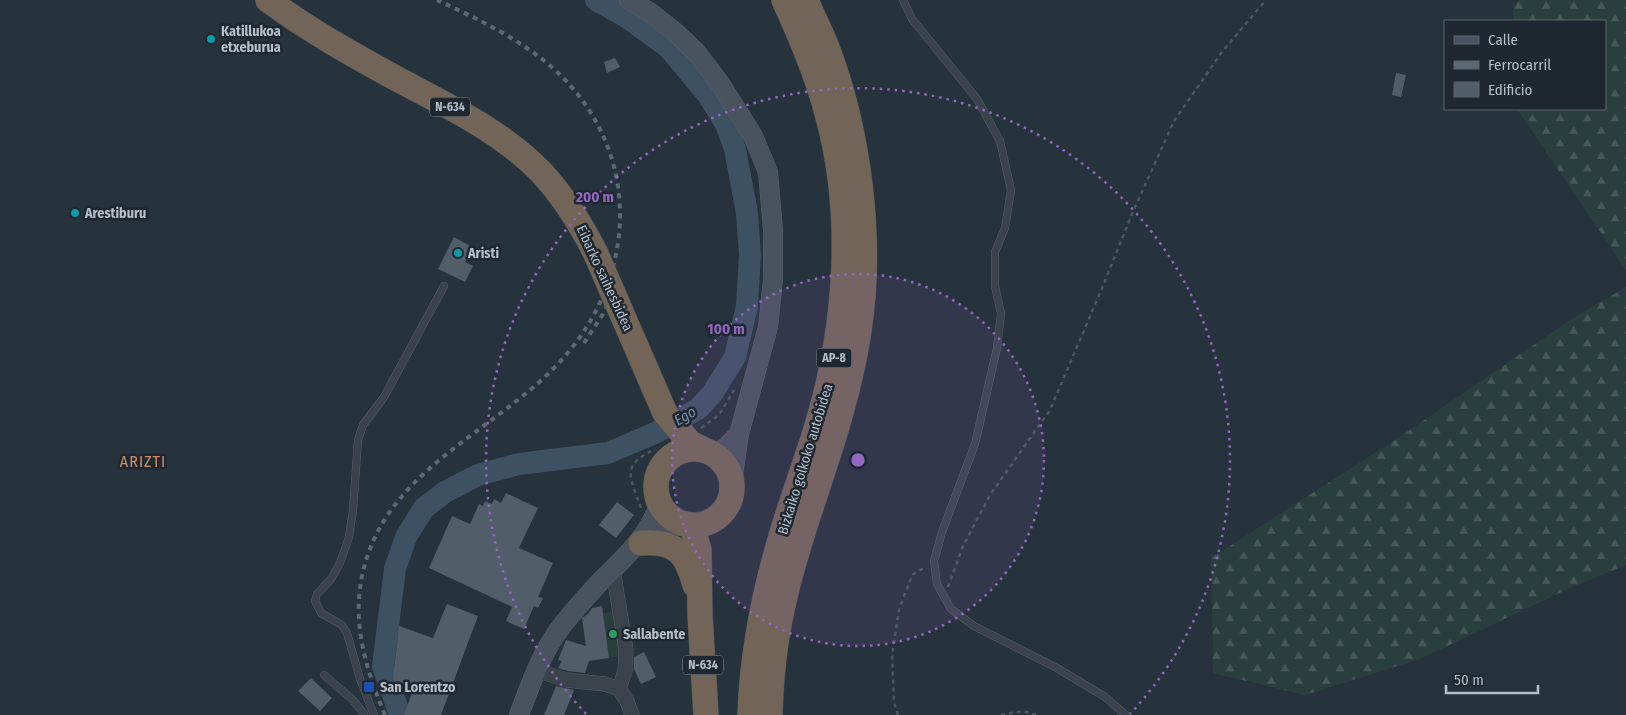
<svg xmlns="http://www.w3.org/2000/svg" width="1626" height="715" viewBox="0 0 1626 715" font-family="'Fira Sans Condensed',sans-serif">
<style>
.forest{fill:url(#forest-firs)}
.pitch{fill:#293f3e}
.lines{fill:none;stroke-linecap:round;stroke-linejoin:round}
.river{stroke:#3d5163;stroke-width:22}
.building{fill:#525d6a}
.lane-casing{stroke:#58616a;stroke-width:8}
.street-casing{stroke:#58616a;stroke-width:15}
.secondary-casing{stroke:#58616a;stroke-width:20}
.highway-casing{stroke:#454e57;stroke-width:26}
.path{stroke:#485b5c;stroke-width:2.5;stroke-dasharray:4 4;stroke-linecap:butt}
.lane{stroke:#3a434c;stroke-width:7}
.street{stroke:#3a434c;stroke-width:14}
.secondary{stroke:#48535f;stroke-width:19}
.highway{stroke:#726558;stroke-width:25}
.rail{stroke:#5c6873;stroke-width:4;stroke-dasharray:5 5;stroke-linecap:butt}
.highway-bridge-casing{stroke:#454e57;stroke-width:26;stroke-linecap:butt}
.highway-bridge{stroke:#726558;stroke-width:25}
.ring{fill:none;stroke:#9366c2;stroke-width:2.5;stroke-dasharray:2.5 5}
.culture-dot{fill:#0f9aa8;stroke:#1f2831;stroke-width:2}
.leisure-dot{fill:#2e9e5b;stroke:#1f2831;stroke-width:2}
.transit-dot{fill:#1a4fb4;stroke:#1f2831;stroke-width:2}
.labels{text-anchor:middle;stroke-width:5;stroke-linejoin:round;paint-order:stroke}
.shield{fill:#1f2831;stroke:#89919a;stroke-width:1}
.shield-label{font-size:12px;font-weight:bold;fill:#b6bec7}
.poi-label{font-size:14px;font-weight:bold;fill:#b6bec7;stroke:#1f2831;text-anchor:start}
.street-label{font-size:14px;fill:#b6bec7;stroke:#1f2831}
.water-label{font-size:15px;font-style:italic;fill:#7992a8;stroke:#1f2831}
.quarter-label{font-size:16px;letter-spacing:1px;fill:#cc8d6c;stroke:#1f2831}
.centre{fill:#9366c2;stroke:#1f2831;stroke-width:2.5}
.ring-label{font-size:15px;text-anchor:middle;font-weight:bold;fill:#9366c2;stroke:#1f2831;stroke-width:5;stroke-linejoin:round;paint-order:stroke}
</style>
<defs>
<pattern id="forest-firs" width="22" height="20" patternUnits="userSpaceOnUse" patternTransform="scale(1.25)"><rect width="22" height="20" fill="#293f3e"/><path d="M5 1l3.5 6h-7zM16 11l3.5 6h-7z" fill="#465958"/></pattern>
</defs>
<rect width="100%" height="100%" fill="#26323c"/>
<path class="forest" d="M 1519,0 L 1626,0 L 1626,270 L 1517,109 L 1605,109 L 1605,21 L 1513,21 L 1513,7 Z
M 1626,287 L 1626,565 L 1570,588 L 1420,659 L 1305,695 L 1213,673 L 1211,558 L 1395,440 L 1567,322 Z"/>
<path class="pitch" d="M 616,611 L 623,656 L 609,658 L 603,613 Z"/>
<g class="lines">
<path class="river" d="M 400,715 L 383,666 L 395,569 L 406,537 L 424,508 L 445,492 L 478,475 L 519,464 L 608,453 L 655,433 L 698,409 L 712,394 L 735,357 L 747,306 L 750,255 L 747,213 L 735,149 L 726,124 L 708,95 L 668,47 L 625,16 L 596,0"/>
</g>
<path class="building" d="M 615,58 L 620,67 L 607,73 L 604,62 Z
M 1396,73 L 1406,75 L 1401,97 L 1392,95 Z
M 454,237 L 472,247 L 465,262 L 473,266 L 465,282 L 438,269 Z
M 506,493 L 538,508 L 519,548 L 553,563 L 538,597 L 543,598 L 538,608 L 534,606 L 524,629 L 506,621 L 512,607 L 429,568 L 452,516 L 470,524 L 479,504 L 483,506 L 485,501 L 492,504 L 494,499 L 501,503 Z
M 617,502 L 634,515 L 616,538 L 599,525 Z
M 447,604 L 478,616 L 441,715 L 404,715 L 414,687 L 396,685 L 393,678 L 399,626 L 433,638 Z
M 602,606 L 609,658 L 589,661 L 585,673 L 568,671 L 558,668 L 562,661 L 558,660 L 566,640 L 586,646 L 582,618 L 588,614 L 592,608 Z
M 644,652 L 656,677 L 641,684 L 634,669 L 634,657 Z
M 311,678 L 332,698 L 320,711 L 298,691 Z
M 556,686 L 574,690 L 564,715 L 544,715 Z"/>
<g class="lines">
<defs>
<path id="lane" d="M 903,0 L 912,19 L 977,99 L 1000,141 L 1011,190 L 1005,228 L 995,252 L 995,286 L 1001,314 L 997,348 L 975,444 L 942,532 L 934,561 L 937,584 L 951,609 L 974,626 L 1057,668 L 1105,697 L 1126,715
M 324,675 L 353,700 L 364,714
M 374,715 L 360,679 L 347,633 L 342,625 L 321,613 L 315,601 L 317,594 L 331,579 L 340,563 L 349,537 L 353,510 L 358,440 L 363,425 L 384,397 L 444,286"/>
<path id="street" d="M 613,569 L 626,650 L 625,671 L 619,689 L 627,701 L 632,715
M 536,670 L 566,680 L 605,684 L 619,689"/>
<path id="secondary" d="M 629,0 L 651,13 L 675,32 L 697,53 L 721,85 L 753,136 L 768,172 L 773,230 L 773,279 L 768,327 L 739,434 L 732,482
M 714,455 L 726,447 L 739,434
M 640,544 L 665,529 L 684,524
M 519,715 C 531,683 543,648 565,622 C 575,609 587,596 598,584 C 623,559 649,537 660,502"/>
<path id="highway" d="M 268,0 C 310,31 355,56 401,81 C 450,107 502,132 541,172 C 564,197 581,224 596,254
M 665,413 L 690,443 L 704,450
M656 487a38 38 0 1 1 76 0a38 38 0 1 1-76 0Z
M 692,526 L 699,550 L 700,615 L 706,715
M 641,543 C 677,541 686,553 695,585
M 750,715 C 752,653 764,593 782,533 C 793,497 806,462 817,426 C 847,326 855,214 827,113 C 817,74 801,37 784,0
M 770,715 C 771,673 776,632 786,592 C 799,538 819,486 835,433 C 845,400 854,365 859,330 C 873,240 859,130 826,45 C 820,30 812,15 806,0"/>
</defs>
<use href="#lane" class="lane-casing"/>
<use href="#street" class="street-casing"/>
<use href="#secondary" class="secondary-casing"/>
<use href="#highway" class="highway-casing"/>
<path class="path" d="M 701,428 L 719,415 L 734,390
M 641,508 C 630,476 620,466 655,449
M 948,587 L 963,546 L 990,495 L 1050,410 L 1100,293 L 1132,214 L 1174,121 L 1222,52 L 1266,0
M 898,715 L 894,702 L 892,655 L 899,610 L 912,575 L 925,567
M 1001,715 L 1023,711 L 1037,715"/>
<use href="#lane" class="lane"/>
<use href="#street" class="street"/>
<use href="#secondary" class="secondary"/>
<use href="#highway" class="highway"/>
<path class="rail" d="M 584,343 L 603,314 L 610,300
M 385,715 C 359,653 346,598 376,535 C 411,463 499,424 554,368 C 638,283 646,153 554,69 C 520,39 478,19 437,0"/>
<defs>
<path id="highway-bridge" d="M 596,254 L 665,413"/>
</defs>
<use href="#highway-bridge" class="highway-bridge-casing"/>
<use href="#highway-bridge" class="highway-bridge"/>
</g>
<circle cx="858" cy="460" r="186" fill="#9366c2" fill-opacity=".12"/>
<g class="ring">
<circle cx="858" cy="460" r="186"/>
<path d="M586 714A372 372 0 1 1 1130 714"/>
</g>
<g class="culture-dot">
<circle cx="211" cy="39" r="5"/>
<circle cx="75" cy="213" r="5"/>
<circle cx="458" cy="253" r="5"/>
</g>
<circle class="leisure-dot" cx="613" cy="634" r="5"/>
<rect class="transit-dot" x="363" y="681" width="12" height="12" rx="2.5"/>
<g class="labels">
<g class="shield">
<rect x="430" y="97.5" width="40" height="19" rx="4"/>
<rect x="816.5" y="348.5" width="35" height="19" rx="4"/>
<rect x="683" y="655.5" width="40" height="19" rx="4"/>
</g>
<g class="shield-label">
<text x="450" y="111">N-634</text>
<text x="834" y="362">AP-8</text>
<text x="703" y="669">N-634</text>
</g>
<g class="poi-label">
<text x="221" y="36">Katillukoa<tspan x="221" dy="16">etxeburua</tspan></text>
<text x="85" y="218">Arestiburu</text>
<text x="468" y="258">Aristi</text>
<text x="623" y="639">Sallabente</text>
<text x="380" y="692">San Lorentzo</text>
</g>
<g class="street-label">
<text transform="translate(605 278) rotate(65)" y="5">Eibarko saihesbidea</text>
<text transform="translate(805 459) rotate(-73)" y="5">Bizkaiko golkoko autobidea</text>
</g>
<g class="water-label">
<text transform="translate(685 416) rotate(-31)" y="5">Ego</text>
</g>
<g class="quarter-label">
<text x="143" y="467">ARIZTI</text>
</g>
</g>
<circle cx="858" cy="460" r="8" class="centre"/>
<g class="ring-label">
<text x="595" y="202">200 m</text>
<text x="726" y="334">100 m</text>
</g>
<rect x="1444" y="20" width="162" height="90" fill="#1f2831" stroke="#5b646d"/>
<rect x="1454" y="36" width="25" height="8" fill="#48535f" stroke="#5b646d"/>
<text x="1488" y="45" font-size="15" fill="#b6bec7">Calle</text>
<rect x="1454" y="61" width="25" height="8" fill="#5c6873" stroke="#5b646d"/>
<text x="1488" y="70" font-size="15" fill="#b6bec7">Ferrocarril</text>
<rect x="1454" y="82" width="25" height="15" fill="#525d6a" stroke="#5b646d"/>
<text x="1488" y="95" font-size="15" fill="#b6bec7">Edificio</text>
<path d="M1446 685v8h92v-8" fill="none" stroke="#b6bec7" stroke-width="2.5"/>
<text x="1454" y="685" font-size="15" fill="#b6bec7" stroke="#1f2831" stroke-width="4" paint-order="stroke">50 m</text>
</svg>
